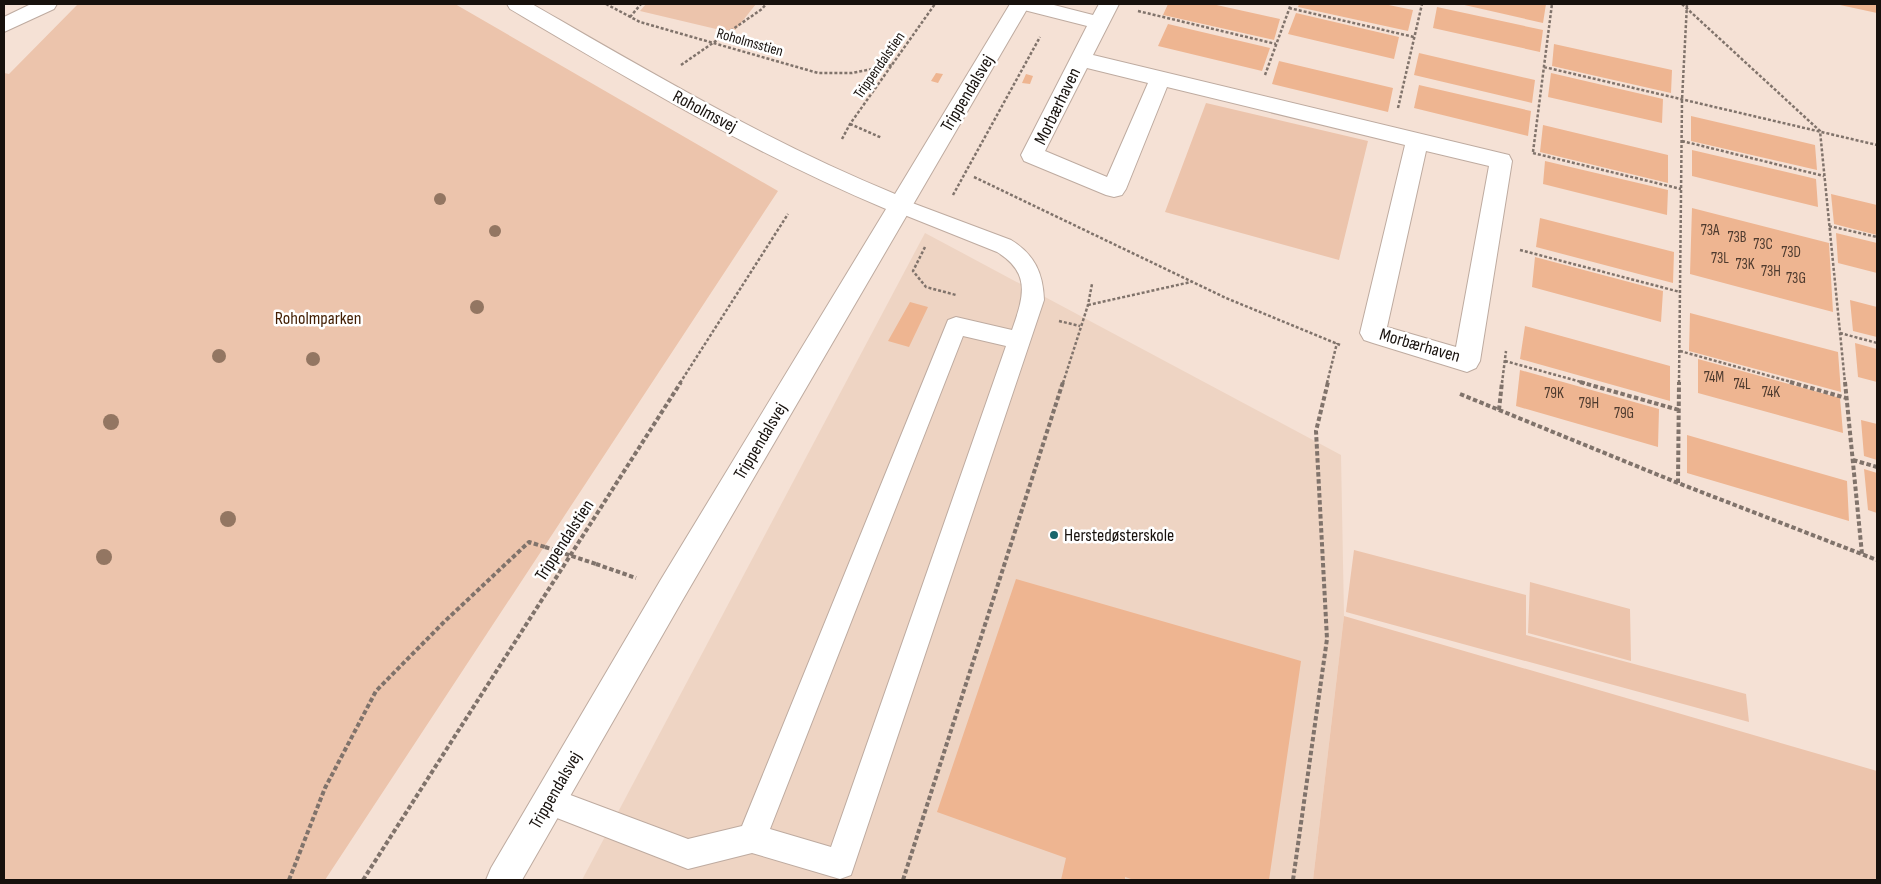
<svg xmlns="http://www.w3.org/2000/svg" width="1881" height="884" viewBox="0 0 1881 884" font-family="'Sofia Sans Condensed',sans-serif">
<style>
.built{fill:#eed4c3}
.green{fill:#ecc4ac}
.building{fill:#eeb591}
.lines{fill:none;stroke-linecap:round;stroke-linejoin:round}
.service-casing{stroke:#beaba0;stroke-width:2}
.minor-casing{stroke:#beaba0;stroke-width:2}
.tertiary-casing{stroke:#beaba0;stroke-width:2}
.path-far1{stroke:#80736b;stroke-width:2.5;stroke-dasharray:3 2;stroke-linecap:butt}
.path{stroke:#80736b;stroke-width:4;stroke-dasharray:4.5 2.5;stroke-linecap:butt}
.service{fill:#fff;fill-rule:evenodd}
.minor{fill:#fff;fill-rule:evenodd}
.tertiary{fill:#fff;fill-rule:evenodd}
.path-bridge{stroke:#80736b;stroke-width:4;stroke-dasharray:4.5 2.5;stroke-linecap:butt}
.tree{fill:#937662}
.poi-dot{fill:#18666c;stroke:#fff;stroke-width:2}
.labels{text-anchor:middle;stroke-width:5;stroke-linejoin:round;paint-order:stroke}
.far-street-label{font-size:15px;fill:#17110d;stroke:#fff}
.number-label{font-size:15px;fill:#4d3a2e}
.street-label{font-size:18px;fill:#17110d;stroke:#fff}
.park-label{font-size:18px;fill:#421e03;stroke:#fff}
.poi-label{font-size:18px;fill:#17110d;stroke:#fff;text-anchor:start}
</style>
<rect width="100%" height="100%" fill="#f5e1d5"/>
<path class="built" d="M 925,233 L 1341,455 L 1344,616 L 1313,880 L 582,880 Z"/>
<path class="green" d="M 78,4 L 455,4 L 778,191 L 325,880 L 4,880 L 4,73 L 9,74 Z
M 646,4 L 756,4 L 733,33 L 640,11 Z
M 1206,103 L 1368,141 L 1339,260 L 1165,212 Z
M 1354,550 L 1526,595 L 1526,635 L 1746,694 L 1749,722 L 1346,612 Z
M 1530,582 L 1630,609 L 1631,661 L 1528,633 Z
M 1344,616 L 1877,771 L 1877,880 L 1313,880 Z"/>
<path class="building" d="M 1168,4 L 1212,4 L 1280,19 L 1274,40 L 1163,15 Z
M 1299,4 L 1384,4 L 1413,10 L 1408,31 L 1298,7 Z
M 1460,4 L 1546,4 L 1543,23 Z
M 1840,4 L 1877,4 L 1877,13 L 1840,5 Z
M 1437,7 L 1543,30 L 1540,52 L 1433,28 Z
M 1296,13 L 1399,37 L 1394,59 L 1288,34 Z
M 1168,24 L 1270,48 L 1262,71 L 1158,46 Z
M 1554,44 L 1672,70 L 1671,93 L 1552,66 Z
M 1419,53 L 1535,80 L 1532,103 L 1414,75 Z
M 1279,61 L 1393,88 L 1388,112 L 1272,84 Z
M 936,73 L 943,74 L 938,83 L 931,81 Z
M 1551,73 L 1663,99 L 1662,123 L 1548,97 Z
M 1026,74 L 1033,76 L 1030,84 L 1022,83 Z
M 1419,85 L 1531,111 L 1528,136 L 1414,108 Z
M 1691,116 L 1815,145 L 1817,170 L 1691,141 Z
M 1543,125 L 1668,155 L 1668,183 L 1540,152 Z
M 1692,150 L 1816,179 L 1818,207 L 1692,176 Z
M 1545,161 L 1668,190 L 1667,215 L 1543,184 Z
M 1831,194 L 1877,205 L 1877,235 L 1834,224 Z
M 1692,208 L 1829,243 L 1833,312 L 1690,274 Z
M 1540,218 L 1674,252 L 1673,283 L 1536,247 Z
M 1836,233 L 1877,243 L 1877,273 L 1838,263 Z
M 1535,257 L 1663,291 L 1661,322 L 1532,287 Z
M 1850,300 L 1877,307 L 1877,337 L 1853,331 Z
M 910,302 L 928,307 L 909,347 L 888,341 Z
M 1690,313 L 1838,352 L 1841,392 L 1689,351 Z
M 1525,326 L 1670,366 L 1670,401 L 1520,359 Z
M 1855,343 L 1877,349 L 1877,382 L 1858,377 Z
M 1698,359 L 1840,398 L 1843,433 L 1698,393 Z
M 1520,370 L 1659,409 L 1658,447 L 1516,406 Z
M 1861,420 L 1877,424 L 1877,460 L 1864,456 Z
M 1687,435 L 1847,481 L 1849,521 L 1687,473 Z
M 1864,469 L 1877,473 L 1877,513 L 1868,510 Z
M 1016,579 L 1301,661 L 1269,880 L 1134,880 L 1125,877 L 1125,880 L 1061,880 L 1066,858 L 937,812 Z"/>
<g class="lines">
<defs>
<path id="service" d="M 899,198 L 1011,240 C 1035,255 1043,273 1044,300 L 851,875 L 840,879 L 752,853 L 688,869 L 539,811 L 535,801 L 539,791 L 549,787 L 688,839 L 742,826 L 948,320 L 956,317 L 1012,330 C 1024,296 1031,273 997,252 L 892,210 L 889,205 L 892,200 ZM 963,336 L 1006,346 L 831,847 L 770,829 Z"/>
<path id="minor" d="M 31,4 L 57,4 L 54,9 L 4,32 L 4,17 Z
M 1017,4 L 1050,4 L 1093,15 L 1099,4 L 1119,4 L 1093,55 L 1509,155 L 1512,161 L 1480,361 L 1476,368 L 1467,372 L 1373,343 L 1364,340 L 1360,333 L 1405,145 L 1167,87 L 1126,189 L 1122,195 L 1114,197 L 1106,195 L 1024,161 L 1021,155 L 1087,26 L 1020,9 ZM 1087,68 L 1148,83 L 1107,177 L 1045,151 ZM 1426,151 L 1489,166 L 1456,347 L 1387,327 Z"/>
<path id="tertiary" d="M 507,4 L 532,4 C 650,72 768,142 895,194 L 1010,4 L 1030,4 L 682,601 L 522,880 L 486,880 L 491,868 L 660,581 L 886,209 C 754,154 632,81 510,9 Z"/>
</defs>
<use href="#service" class="service-casing"/>
<use href="#minor" class="minor-casing"/>
<use href="#tertiary" class="tertiary-casing"/>
<path class="path-far1" d="M 606,4 L 640,22 L 818,73 L 852,73 L 893,65
M 1682,4 L 1820,131 L 1845,383
M 1289,8 L 1414,37
M 1138,11 L 1276,44
M 630,17 L 641,4
M 681,65 L 762,9 L 766,4
M 1544,67 L 1877,145
M 1265,75 L 1291,4
M 1398,108 L 1422,4
M 850,124 L 882,138
M 842,139 L 850,124 L 935,4
M 1682,141 L 1824,176
M 1533,152 L 1552,4
M 1533,153 L 1681,189
M 974,177 L 1226,298 L 1340,345
M 953,195 L 1040,37
M 1829,226 L 1877,237
M 925,247 L 913,271 L 926,287 L 956,295
M 1520,250 L 1680,292
M 1088,305 L 1191,282
M 1059,321 L 1080,326
M 1840,333 L 1877,343
M 1680,351 L 1795,383
M 1505,361 L 1585,383
M 680,383 L 788,214
M 1063,383 L 1088,305 L 1092,284
M 1327,383 L 1337,343
M 1502,383 L 1506,351
M 1679,383 L 1682,100 L 1687,4"/>
<path class="path" d="M 1580,382 L 1679,410
M 1790,382 L 1846,398
M 1845,382 L 1862,554
M 1460,394 L 1678,483 L 1877,560
M 1499,410 L 1502,382
M 1853,460 L 1877,467
M 1678,483 L 1679,382
M 596,564 L 636,578
M 289,880 L 325,788 L 376,691 L 443,623 L 529,542 L 545,547
M 363,880 L 681,382
M 903,880 L 1063,382
M 1293,880 L 1327,639 L 1316,431 L 1328,382"/>
<use href="#service" class="service"/>
<use href="#minor" class="minor"/>
<use href="#tertiary" class="tertiary"/>
<path class="path-bridge" d="M 545,547 L 596,564"/>
</g>
<g class="tree">
<circle cx="440" cy="199" r="6"/>
<circle cx="495" cy="231" r="6"/>
<circle cx="477" cy="307" r="7"/>
<circle cx="219" cy="356" r="7"/>
<circle cx="313" cy="359" r="7"/>
<circle cx="111" cy="422" r="8"/>
<circle cx="228" cy="519" r="8"/>
<circle cx="104" cy="557" r="8"/>
</g>
<circle class="poi-dot" cx="1054" cy="535" r="5"/>
<g class="labels">
<g class="far-street-label">
<text transform="translate(750 42) rotate(16)" y="5">Roholmsstien</text>
<text transform="translate(879 65) rotate(-55)" y="5">Trippendalstien</text>
</g>
<g class="number-label">
<text x="1710" y="235">73A</text>
<text x="1737" y="242">73B</text>
<text x="1763" y="249">73C</text>
<text x="1791" y="257">73D</text>
<text x="1720" y="263">73L</text>
<text x="1745" y="269">73K</text>
<text x="1771" y="276">73H</text>
<text x="1796" y="283">73G</text>
<text x="1714" y="382">74M</text>
<text x="1742" y="389">74L</text>
<text x="1771" y="397">74K</text>
<text x="1554" y="398">79K</text>
<text x="1589" y="408">79H</text>
<text x="1624" y="418">79G</text>
</g>
<g class="street-label">
<text transform="translate(967 93) rotate(-59)" y="6">Trippendalsvej</text>
<text transform="translate(1057 106) rotate(-64)" y="6">Morbærhaven</text>
<text transform="translate(705 111) rotate(28)" y="6">Roholmsvej</text>
<text transform="translate(1420 345) rotate(16)" y="6">Morbærhaven</text>
<text transform="translate(760 441) rotate(-59)" y="6">Trippendalsvej</text>
<text transform="translate(564 540) rotate(-57)" y="6">Trippendalstien</text>
<text transform="translate(555 790) rotate(-60)" y="6">Trippendalsvej</text>
</g>
<g class="park-label">
<text x="318" y="324">Roholmparken</text>
</g>
<g class="poi-label">
<text x="1064" y="541">Herstedøsterskole</text>
</g>
</g>
<rect width="1881" height="884" fill="none" stroke="#17110d" stroke-width="10"/>
</svg>
